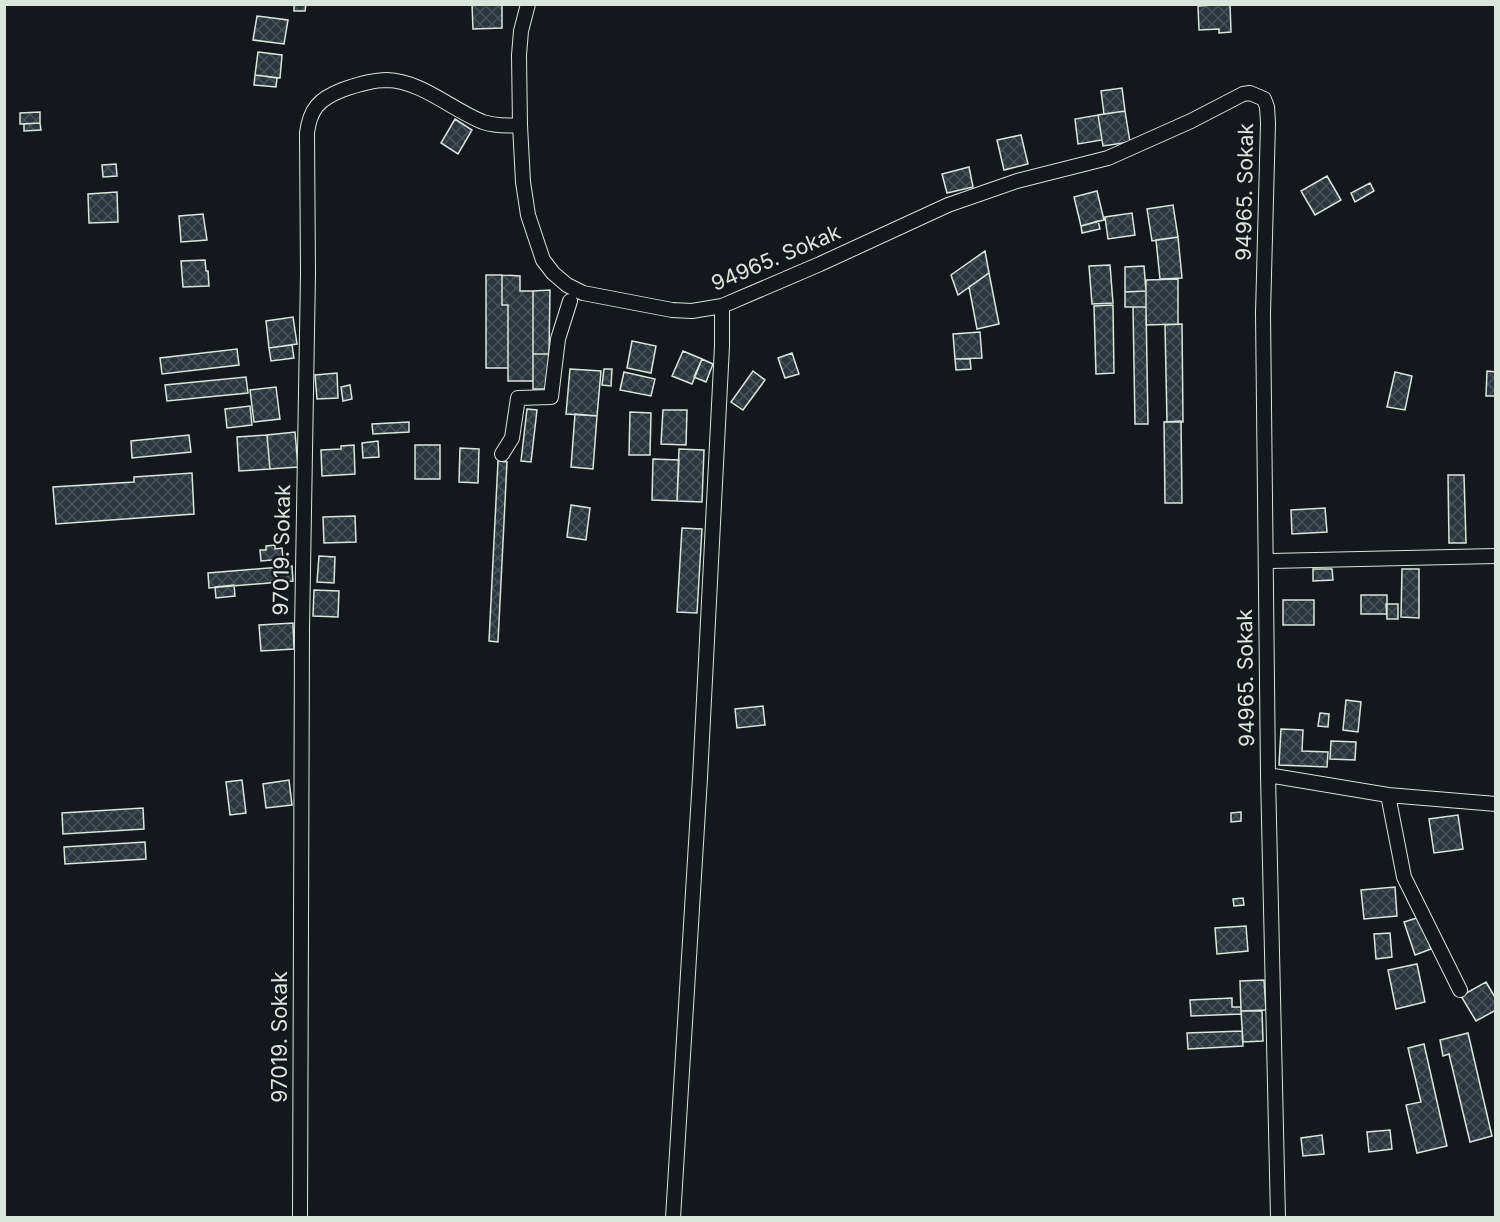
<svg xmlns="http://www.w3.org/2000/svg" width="1500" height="1222" viewBox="0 0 1500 1222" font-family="Inter,sans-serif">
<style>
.building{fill:url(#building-cross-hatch);stroke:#d8e6dc;stroke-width:1.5}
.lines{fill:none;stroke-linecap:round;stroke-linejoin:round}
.minor-casing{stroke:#d8e6dc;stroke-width:16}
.minor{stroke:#14181c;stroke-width:14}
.labels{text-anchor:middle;stroke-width:4.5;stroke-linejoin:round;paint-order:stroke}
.street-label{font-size:21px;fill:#d8e6dc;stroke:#14181c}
</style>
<defs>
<pattern id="building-cross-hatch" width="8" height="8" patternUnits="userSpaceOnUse" patternTransform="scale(1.5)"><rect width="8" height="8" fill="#2c363c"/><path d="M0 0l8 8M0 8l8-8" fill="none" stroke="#4a5358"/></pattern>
</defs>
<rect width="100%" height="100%" fill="#14181c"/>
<path class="building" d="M 294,4 L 306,4 L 305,11 L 294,11 Z
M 472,4 L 502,4 L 502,28 L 473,29 Z
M 1230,4 L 1231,32 L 1219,33 L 1219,29 L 1199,30 L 1198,6 Z
M 257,16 L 288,20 L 284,44 L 253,40 Z
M 258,52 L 282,55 L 280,78 L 255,75 Z
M 255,75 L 277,78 L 276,87 L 254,85 Z
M 1122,88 L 1125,111 L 1104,114 L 1101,91 Z
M 1125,111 L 1130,142 L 1103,146 L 1098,115 Z
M 40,112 L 40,123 L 20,124 L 20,113 Z
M 1098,115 L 1102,140 L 1078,144 L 1075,119 Z
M 455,119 L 472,130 L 458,154 L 441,143 Z
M 40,123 L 41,130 L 24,131 L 24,124 Z
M 1021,135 L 1028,164 L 1004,170 L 997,140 Z
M 116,164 L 117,176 L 103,177 L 102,165 Z
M 969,167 L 973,187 L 947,193 L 942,174 Z
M 1327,176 L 1341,200 L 1315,215 L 1301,191 Z
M 1370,183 L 1374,191 L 1355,202 L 1351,193 Z
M 1097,191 L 1104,220 L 1081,226 L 1074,197 Z
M 117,192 L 118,222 L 89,223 L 88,194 Z
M 1173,205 L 1178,237 L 1152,241 L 1147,209 Z
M 1132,213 L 1135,235 L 1108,239 L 1105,217 Z
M 203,214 L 207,240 L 181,242 L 179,216 Z
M 1098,221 L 1100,229 L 1082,233 L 1081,226 Z
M 1178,237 L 1182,278 L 1160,279 L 1156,240 Z
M 985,251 L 989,273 L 958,295 L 951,275 Z
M 205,260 L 206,271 L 208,271 L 209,286 L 183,287 L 181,261 Z
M 1110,265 L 1113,303 L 1092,304 L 1089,266 Z
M 1144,266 L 1146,291 L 1125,292 L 1125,267 Z
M 989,273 L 999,324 L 977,329 L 969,287 Z
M 486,275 L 502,275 L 502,305 L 508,305 L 508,368 L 486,368 Z
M 502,275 L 520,276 L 520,291 L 533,291 L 533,381 L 508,381 L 508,305 L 502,305 Z
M 1178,279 L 1178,324 L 1146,325 L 1146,280 Z
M 550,290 L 549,354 L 533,354 L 533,291 Z
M 1146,291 L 1146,307 L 1125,307 L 1125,292 Z
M 1113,305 L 1114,373 L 1096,374 L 1094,306 Z
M 1133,307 L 1146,307 L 1148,424 L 1135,424 Z
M 293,317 L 297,344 L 269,348 L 266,321 Z
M 1182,324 L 1183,422 L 1167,422 L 1165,325 Z
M 980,332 L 982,358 L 955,359 L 953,334 Z
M 632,341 L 656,346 L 651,373 L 627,368 Z
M 292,345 L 294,358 L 271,361 L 269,348 Z
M 237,349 L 239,365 L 162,374 L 160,358 Z
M 683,351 L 702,359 L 692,384 L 672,376 Z
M 792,353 L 799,374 L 785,378 L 778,358 Z
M 533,354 L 549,354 L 549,389 L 533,389 Z
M 702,359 L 713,364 L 706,382 L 694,377 Z
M 955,359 L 970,359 L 971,369 L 956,370 Z
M 570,369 L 601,371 L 597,416 L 566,414 Z
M 604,369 L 612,369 L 611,386 L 602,385 Z
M 753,371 L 765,380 L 743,410 L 731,402 Z
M 1487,371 L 1496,372 L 1496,396 L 1486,396 Z
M 624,372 L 655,379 L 651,396 L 620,390 Z
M 1395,372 L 1412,376 L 1405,410 L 1387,407 Z
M 337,373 L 338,398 L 317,399 L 315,375 Z
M 246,377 L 248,393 L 167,401 L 165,385 Z
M 350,385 L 352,399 L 343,401 L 341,387 Z
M 276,387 L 280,419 L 254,422 L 250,390 Z
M 250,406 L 252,425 L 227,428 L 225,409 Z
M 527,409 L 537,410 L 531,462 L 521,461 Z
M 663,410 L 687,410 L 686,445 L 661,444 Z
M 630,412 L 651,413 L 650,455 L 629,455 Z
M 575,414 L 597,416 L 593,469 L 571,467 Z
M 1181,421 L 1182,503 L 1165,503 L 1164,422 Z
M 409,422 L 409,432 L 373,434 L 372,424 Z
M 295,432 L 298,467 L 270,469 L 267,435 Z
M 189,435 L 191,452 L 132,458 L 131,441 Z
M 267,435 L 270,469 L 239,471 L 237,437 Z
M 378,441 L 379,457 L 363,458 L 362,443 Z
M 354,445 L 355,474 L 322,476 L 321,450 L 341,449 L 341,446 Z
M 415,445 L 440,445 L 440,479 L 415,479 Z
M 460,448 L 479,449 L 478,483 L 459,482 Z
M 679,449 L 704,450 L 702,502 L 677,501 Z
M 653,459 L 679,460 L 677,501 L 652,500 Z
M 498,461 L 507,462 L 498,642 L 489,641 Z
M 192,473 L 194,514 L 56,524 L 53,487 L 134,482 L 134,477 Z
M 1448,475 L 1464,475 L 1466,543 L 1449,543 Z
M 571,505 L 590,508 L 586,540 L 567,537 Z
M 1325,508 L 1327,532 L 1292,534 L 1291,510 Z
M 355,516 L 356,542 L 324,543 L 323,517 Z
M 682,528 L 702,529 L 697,613 L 677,612 Z
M 275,545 L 275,549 L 282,548 L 283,559 L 261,561 L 260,550 L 266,550 L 266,546 Z
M 319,556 L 335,557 L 334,583 L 317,582 Z
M 292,566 L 293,581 L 209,588 L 208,573 Z
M 1313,569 L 1332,569 L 1333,580 L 1313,581 Z
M 1402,569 L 1419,569 L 1419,618 L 1401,617 Z
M 234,585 L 235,596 L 216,598 L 215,587 Z
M 314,590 L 339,591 L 338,617 L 313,616 Z
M 1361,595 L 1387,595 L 1387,614 L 1361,614 Z
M 1283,600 L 1314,600 L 1314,625 L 1283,625 Z
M 1386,604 L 1398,604 L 1398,619 L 1387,619 Z
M 293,623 L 294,649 L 261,651 L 259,625 Z
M 1346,700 L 1361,702 L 1358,732 L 1343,730 Z
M 763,706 L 765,725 L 737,728 L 735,709 Z
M 1320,713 L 1329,714 L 1328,727 L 1318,726 Z
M 1281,729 L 1303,730 L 1302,751 L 1328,752 L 1327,767 L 1279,765 Z
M 1331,741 L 1356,742 L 1355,760 L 1330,759 Z
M 242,780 L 246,813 L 230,815 L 226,782 Z
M 289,780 L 292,805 L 266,808 L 263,784 Z
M 143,808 L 144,829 L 63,834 L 62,813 Z
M 1241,812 L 1241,821 L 1231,822 L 1231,813 Z
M 1458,815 L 1463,849 L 1434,853 L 1429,819 Z
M 145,842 L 146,859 L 65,864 L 64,847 Z
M 1395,887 L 1397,916 L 1364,919 L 1361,890 Z
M 1243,898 L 1244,905 L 1234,906 L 1233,899 Z
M 1420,917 L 1431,949 L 1415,955 L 1404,922 Z
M 1246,926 L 1248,951 L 1217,954 L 1215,928 Z
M 1390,933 L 1392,957 L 1376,959 L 1374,934 Z
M 1417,964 L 1425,1002 L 1396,1009 L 1388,970 Z
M 1264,980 L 1266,1010 L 1241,1011 L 1240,981 Z
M 1486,982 L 1496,999 L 1496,1010 L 1476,1021 L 1461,996 Z
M 1232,998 L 1232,1007 L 1241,1007 L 1241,1014 L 1191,1016 L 1190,1000 Z
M 1241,1011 L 1262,1011 L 1263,1041 L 1243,1042 Z
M 1242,1031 L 1243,1046 L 1188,1049 L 1187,1033 Z
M 1468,1033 L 1492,1136 L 1470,1142 L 1449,1054 L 1443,1056 L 1440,1040 Z
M 1424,1044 L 1447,1146 L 1417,1153 L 1406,1105 L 1421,1102 L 1408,1048 Z
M 1390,1130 L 1392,1149 L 1369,1152 L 1367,1132 Z
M 1322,1135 L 1324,1154 L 1303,1156 L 1301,1138 Z"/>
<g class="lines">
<defs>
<path id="minor" d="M 528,4 L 521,31 L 519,55 L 520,125 L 523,182 L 528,215 L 543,260 L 553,273 L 567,285 L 583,293 L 672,310 L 692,311 L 722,306 L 820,264 L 948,205 L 1017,181 L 1108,158 L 1191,121 L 1243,94 L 1250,93 L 1264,99 L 1267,107 L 1268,123 L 1263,313 L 1268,775 L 1278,1218
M 502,454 L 512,438 L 518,398 L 551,397 L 558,339 L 570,301
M 1266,561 L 1496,556
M 1268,775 L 1388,795 L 1496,804
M 1388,795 L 1404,877 L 1460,990
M 300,1218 L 302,630 L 308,273 L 307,133 C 310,109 319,99 342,90 C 356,85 371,80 387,80 C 422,81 452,110 483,122 C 495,126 507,126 520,125
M 673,1218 L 700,778 L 722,346 L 722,306"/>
</defs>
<use href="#minor" class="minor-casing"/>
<use href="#minor" class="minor"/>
</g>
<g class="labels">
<g class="street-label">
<text transform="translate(1245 192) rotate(-89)" y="7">94965. Sokak</text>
<text transform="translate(776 258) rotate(-23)" y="7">94965. Sokak</text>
<text transform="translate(282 550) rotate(-89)" y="7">97019. Sokak</text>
<text transform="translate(1246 678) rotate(-91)" y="7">94965. Sokak</text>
<text transform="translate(280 1037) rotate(-90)" y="7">97019. Sokak</text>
</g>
</g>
<rect width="1500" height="1222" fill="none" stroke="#d8e6dc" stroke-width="12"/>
</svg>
